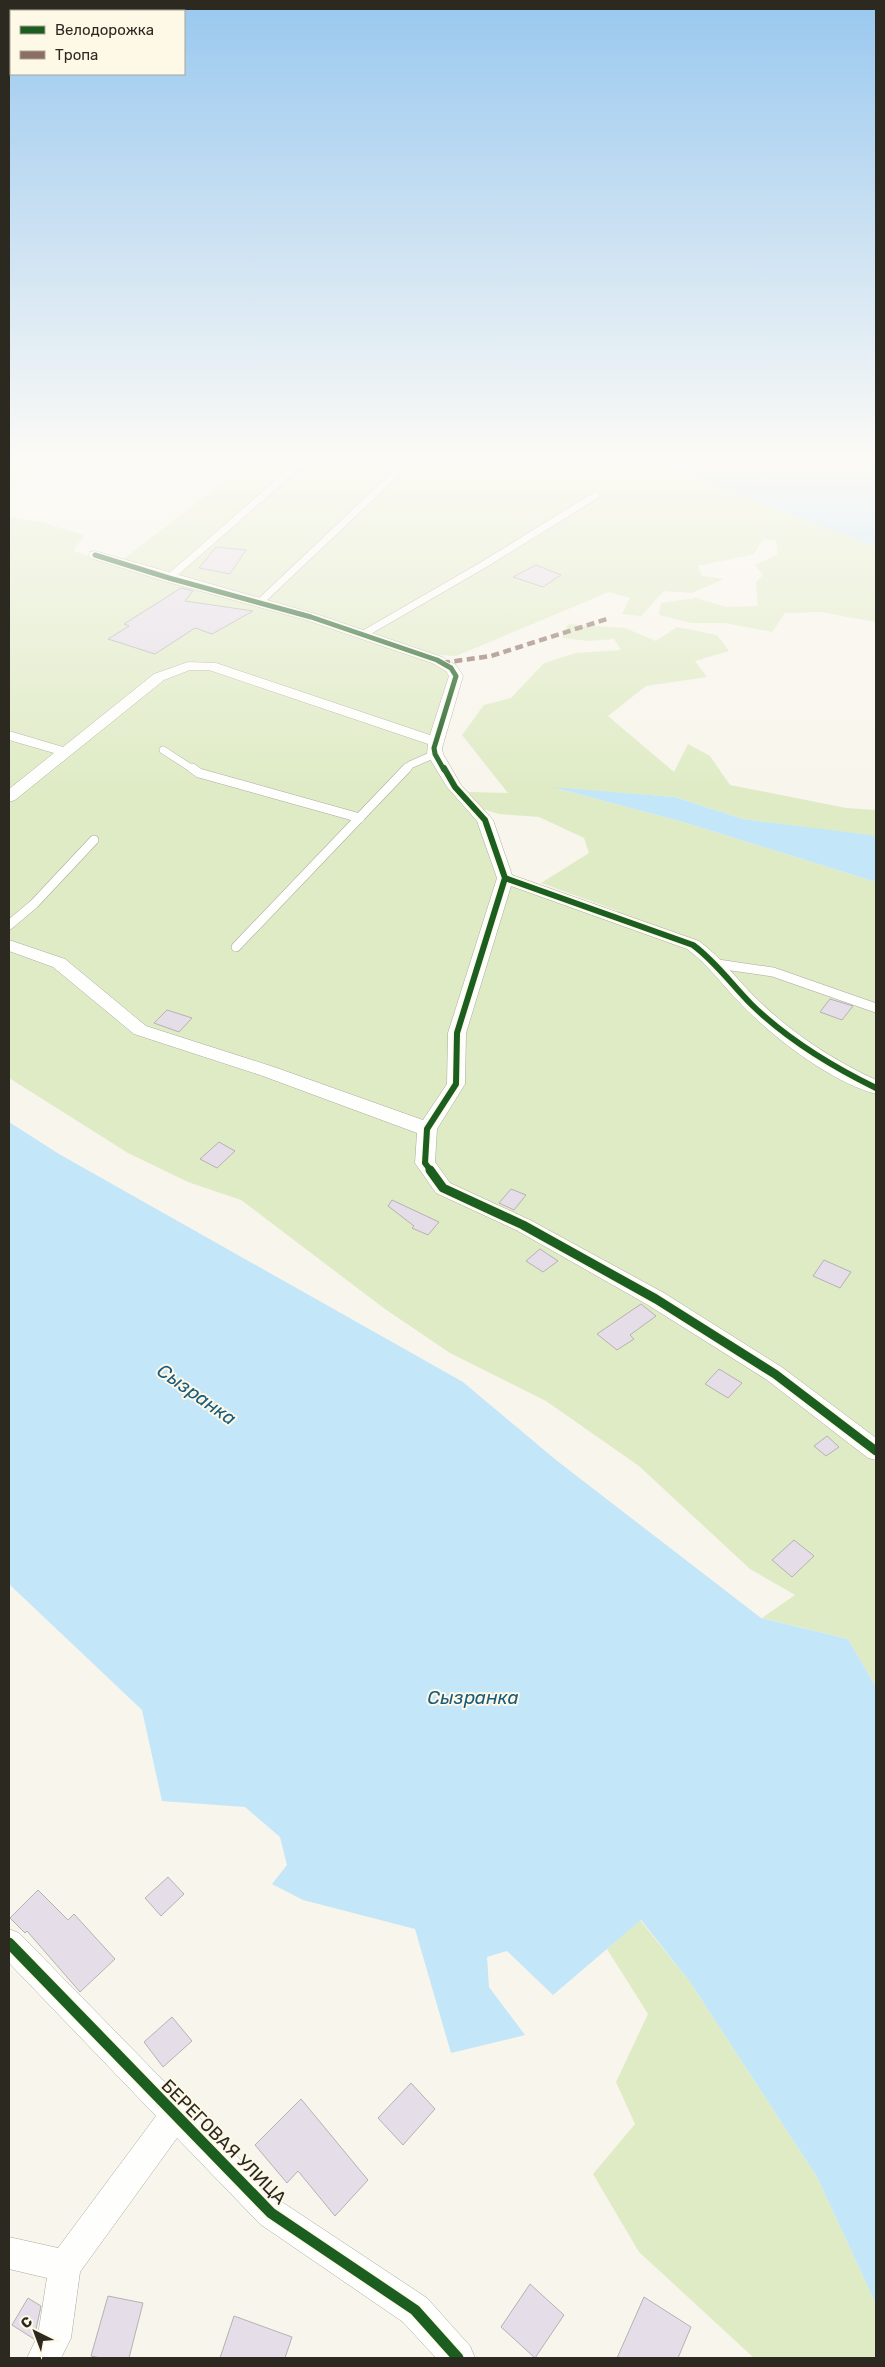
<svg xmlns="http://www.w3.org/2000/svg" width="885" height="2367" viewBox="0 0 885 2367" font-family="Rubik,sans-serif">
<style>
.green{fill:#dfebc5;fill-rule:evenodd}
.water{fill:#c4e6f9}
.building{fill:#e5dde8;stroke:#b5b2b2}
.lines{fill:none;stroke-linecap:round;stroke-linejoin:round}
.lane-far1-casing{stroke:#aca9a1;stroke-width:8}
.lane-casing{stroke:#aca9a1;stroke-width:10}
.street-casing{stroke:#aca9a1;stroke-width:1}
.lane-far1{stroke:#fefefc;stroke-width:7}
.lane{stroke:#fefefc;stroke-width:9}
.street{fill:#fefefc;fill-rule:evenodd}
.quiet{stroke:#8d6e63;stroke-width:4.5;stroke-dasharray:8 4.5;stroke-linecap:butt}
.cycleway-far3-casing{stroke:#fef8e6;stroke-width:7}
.cycleway-far2-casing{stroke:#fef8e6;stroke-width:9}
.cycleway-far1-casing{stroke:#fef8e6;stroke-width:12}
.cycleway-casing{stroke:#fef8e6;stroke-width:14}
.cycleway-far3{stroke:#1b5e20;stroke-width:5}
.cycleway-far2{stroke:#1b5e20;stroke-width:6}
.cycleway-far1{stroke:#1b5e20;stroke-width:9}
.cycleway{stroke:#1b5e20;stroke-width:11}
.labels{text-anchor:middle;stroke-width:4;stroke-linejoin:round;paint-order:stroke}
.near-street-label{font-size:18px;fill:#2b2920;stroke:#fef8e6}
.near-water-label{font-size:19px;font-style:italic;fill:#185c7e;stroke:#fef8e6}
</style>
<rect width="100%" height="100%" fill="#f8f5ec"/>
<path class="green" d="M 11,459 L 64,459 L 40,467 L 9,492 L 9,460 Z
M 253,459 L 645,459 L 876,547 L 876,622 L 820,612 L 785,613 L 772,632 L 725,623 L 691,623 L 659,615 L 661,603 L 696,598 L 726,607 L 758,606 L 756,582 L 763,575 L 755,565 L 778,554 L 776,541 L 763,539 L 754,554 L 698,566 L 702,576 L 724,579 L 692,593 L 664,591 L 641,616 L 622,614 L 630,598 L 609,592 L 456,656 L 422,654 L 451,668 L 434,747 L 473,805 L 469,792 L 508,793 L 462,735 L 484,705 L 511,698 L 544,663 L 576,653 L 621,650 L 614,639 L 589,641 L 562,638 L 568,624 L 625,628 L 656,641 L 677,627 L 717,635 L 729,651 L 695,661 L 707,677 L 646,686 L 608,716 L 674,772 L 688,744 L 710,756 L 730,785 L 846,808 L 876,810 L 876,837 L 743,819 L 675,797 L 556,788 L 683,822 L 876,882 L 876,1687 L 848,1639 L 762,1618 L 795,1595 L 750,1569 L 639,1466 L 546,1401 L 450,1353 L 385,1309 L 241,1200 L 188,1182 L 128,1153 L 9,1078 L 9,517 L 40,522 L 85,535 L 73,551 L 117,564 ZM 473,806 L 499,814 L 539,817 L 584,838 L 589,853 L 541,883 L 618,911 L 611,916 L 505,878 Z
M 640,1920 L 690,1982 L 817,2177 L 876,2304 L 876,2357 L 754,2358 L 639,2252 L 593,2174 L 635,2124 L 616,2082 L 648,2014 L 607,1949 Z"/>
<path class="water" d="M 645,459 L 876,459 L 876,547 Z
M 552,787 L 675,797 L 743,819 L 871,835 L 876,837 L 876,882 L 683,822 Z
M 9,1122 L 59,1154 L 463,1382 L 556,1460 L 761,1618 L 848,1639 L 876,1687 L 876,2304 L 817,2177 L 690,1982 L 641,1920 L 553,1995 L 507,1951 L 487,1957 L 489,1987 L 525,2035 L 451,2053 L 415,1929 L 303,1900 L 272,1884 L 287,1865 L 280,1837 L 245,1807 L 162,1801 L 142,1710 L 9,1584 Z"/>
<path class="building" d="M 216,547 L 246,550 L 230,574 L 199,568 Z
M 536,565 L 561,575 L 543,587 L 513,577 Z
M 181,588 L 193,591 L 185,601 L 253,611 L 212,634 L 195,628 L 155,654 L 108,639 L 129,626 L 124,624 Z
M 830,999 L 853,1006 L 842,1020 L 820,1012 Z
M 167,1010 L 192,1018 L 179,1032 L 154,1023 Z
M 219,1142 L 235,1151 L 217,1168 L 200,1159 Z
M 511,1189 L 526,1195 L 514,1210 L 499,1203 Z
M 392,1200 L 439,1222 L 428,1235 L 412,1228 L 414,1226 L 388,1206 Z
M 540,1249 L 558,1261 L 543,1272 L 526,1261 Z
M 824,1260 L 851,1272 L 840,1288 L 813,1276 Z
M 641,1304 L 656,1316 L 630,1335 L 634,1339 L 617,1350 L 597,1334 Z
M 719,1369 L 742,1383 L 728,1398 L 705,1384 Z
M 827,1436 L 839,1447 L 826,1456 L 814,1446 Z
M 794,1540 L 814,1556 L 792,1577 L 772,1560 Z
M 168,1877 L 184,1894 L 161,1916 L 145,1898 Z
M 38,1890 L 68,1920 L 74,1914 L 115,1959 L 80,1992 L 27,1931 L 25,1933 L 10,1918 Z
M 172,2017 L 192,2041 L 163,2067 L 144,2042 Z
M 411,2083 L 435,2109 L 403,2145 L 378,2118 Z
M 301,2099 L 368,2180 L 335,2216 L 298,2171 L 287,2183 L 255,2145 Z
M 530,2284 L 564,2315 L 535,2358 L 501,2327 Z
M 108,2296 L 143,2303 L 129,2358 L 101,2358 L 91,2356 Z
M 644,2297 L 691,2327 L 678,2358 L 617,2358 Z
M 28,2298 L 41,2306 L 34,2339 L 12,2325 Z
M 234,2316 L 292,2337 L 285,2358 L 220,2358 Z"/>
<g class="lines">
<defs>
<path id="lane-far1" d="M 169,578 L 305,459
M 260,602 L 411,459
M 362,635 L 483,565 L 596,495
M 163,750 L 194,770
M 406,770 L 410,765 L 435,754"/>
<path id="lane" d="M 192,768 L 199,773 L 360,818
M 9,925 L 34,904 L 94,840
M 236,947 L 407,768
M 718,964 L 773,972 L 876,1008"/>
<path id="street" d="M 95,551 L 316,614 L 442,657 L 456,665 L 463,676 L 442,748 L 443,754 L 461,785 L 493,820 L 512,875 L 699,941 C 722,958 738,981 759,1001 C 793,1034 833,1060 876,1080 L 876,1094 C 831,1082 772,1037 740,1003 C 722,985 708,964 687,949 L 511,886 L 466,1033 L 465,1084 L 437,1129 L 435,1162 L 450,1183 L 530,1220 L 664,1293 L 783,1368 L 876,1438 L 876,1460 L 868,1458 L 767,1380 L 648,1305 L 516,1230 L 436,1193 L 415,1163 L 417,1133 L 260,1075 L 134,1034 L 53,967 L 9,951 L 9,940 L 65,959 L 146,1026 L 274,1067 L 423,1120 L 447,1084 L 448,1033 L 497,878 L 477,821 L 447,787 L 427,754 L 428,744 L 209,670 L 190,670 L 164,680 L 15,800 L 9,802 L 9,789 L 54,753 L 9,740 L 9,731 L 63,747 L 154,674 L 188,662 L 216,663 L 430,735 L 449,676 L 446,671 L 432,663 L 306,620 L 164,581 L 90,558 L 89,555 L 90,552 Z
M 9,1929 L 19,1933 L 282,2202 L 427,2298 L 470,2346 L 475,2358 L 436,2358 L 403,2322 L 260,2224 L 177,2138 L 80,2272 L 71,2338 L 61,2358 L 27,2358 L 38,2335 L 47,2278 L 9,2269 L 9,2237 L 58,2248 L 156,2116 L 9,1963 Z"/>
</defs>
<use href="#lane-far1" class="lane-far1-casing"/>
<use href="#lane" class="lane-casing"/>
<use href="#street" class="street-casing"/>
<use href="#lane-far1" class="lane-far1"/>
<use href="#lane" class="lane"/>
<use href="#street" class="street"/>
<path class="quiet" d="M 442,663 L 491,656 L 610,618"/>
<defs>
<path id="cycleway-far3" d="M 95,555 L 169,578 L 311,617 L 437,660 L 451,668 L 456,676 L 434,748 L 435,754 L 444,770"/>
<path id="cycleway-far2" d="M 444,768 L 455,787 L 485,820 L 505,878 L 693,945 C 716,962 732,985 752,1005 C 788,1040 831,1066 876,1088
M 431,1171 L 425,1163 L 427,1129 L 456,1084 L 457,1033 L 505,878"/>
<path id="cycleway-far1" d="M 430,1170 L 443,1188 L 523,1225 L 656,1299 L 775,1374 L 876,1451"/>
<path id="cycleway" d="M 9,1943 L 271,2213 L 415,2310 L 458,2358"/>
</defs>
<use href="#cycleway-far3" class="cycleway-far3-casing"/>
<use href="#cycleway-far2" class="cycleway-far2-casing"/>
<use href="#cycleway-far1" class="cycleway-far1-casing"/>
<use href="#cycleway" class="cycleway-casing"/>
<use href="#cycleway-far3" class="cycleway-far3"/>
<use href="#cycleway-far2" class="cycleway-far2"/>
<use href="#cycleway-far1" class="cycleway-far1"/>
<use href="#cycleway" class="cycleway"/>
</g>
<linearGradient id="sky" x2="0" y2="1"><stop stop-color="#99c8ef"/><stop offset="0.58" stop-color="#fcfaf6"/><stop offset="1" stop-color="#fcfaf6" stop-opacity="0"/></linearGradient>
<rect width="885" height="791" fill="url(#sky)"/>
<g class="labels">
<g class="near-street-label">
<text transform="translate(224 2142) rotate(45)" y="6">БЕРЕГОВАЯ УЛИЦА</text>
</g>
<g class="near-water-label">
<text transform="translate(197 1394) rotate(35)" y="7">Сызранка</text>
<text x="473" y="1704">Сызранка</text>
</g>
</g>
<rect width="885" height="2367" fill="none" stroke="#2b2920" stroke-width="20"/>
<rect x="10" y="10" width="175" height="65" fill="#fef8e6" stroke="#aaa597"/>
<rect x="20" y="26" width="25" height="8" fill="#1b5e20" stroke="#aaa597"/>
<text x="55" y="35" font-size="15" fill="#2b2920">Велодорожка</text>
<rect x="20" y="51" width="25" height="8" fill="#8d6e63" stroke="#aaa597"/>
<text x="55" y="60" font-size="15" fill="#2b2920">Тропа</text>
<g transform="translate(35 2332) rotate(318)" stroke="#fef8e6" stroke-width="4" paint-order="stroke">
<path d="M0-4L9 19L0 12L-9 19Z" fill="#2b2920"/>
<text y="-8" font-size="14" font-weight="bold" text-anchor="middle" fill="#2b2920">С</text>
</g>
</svg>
